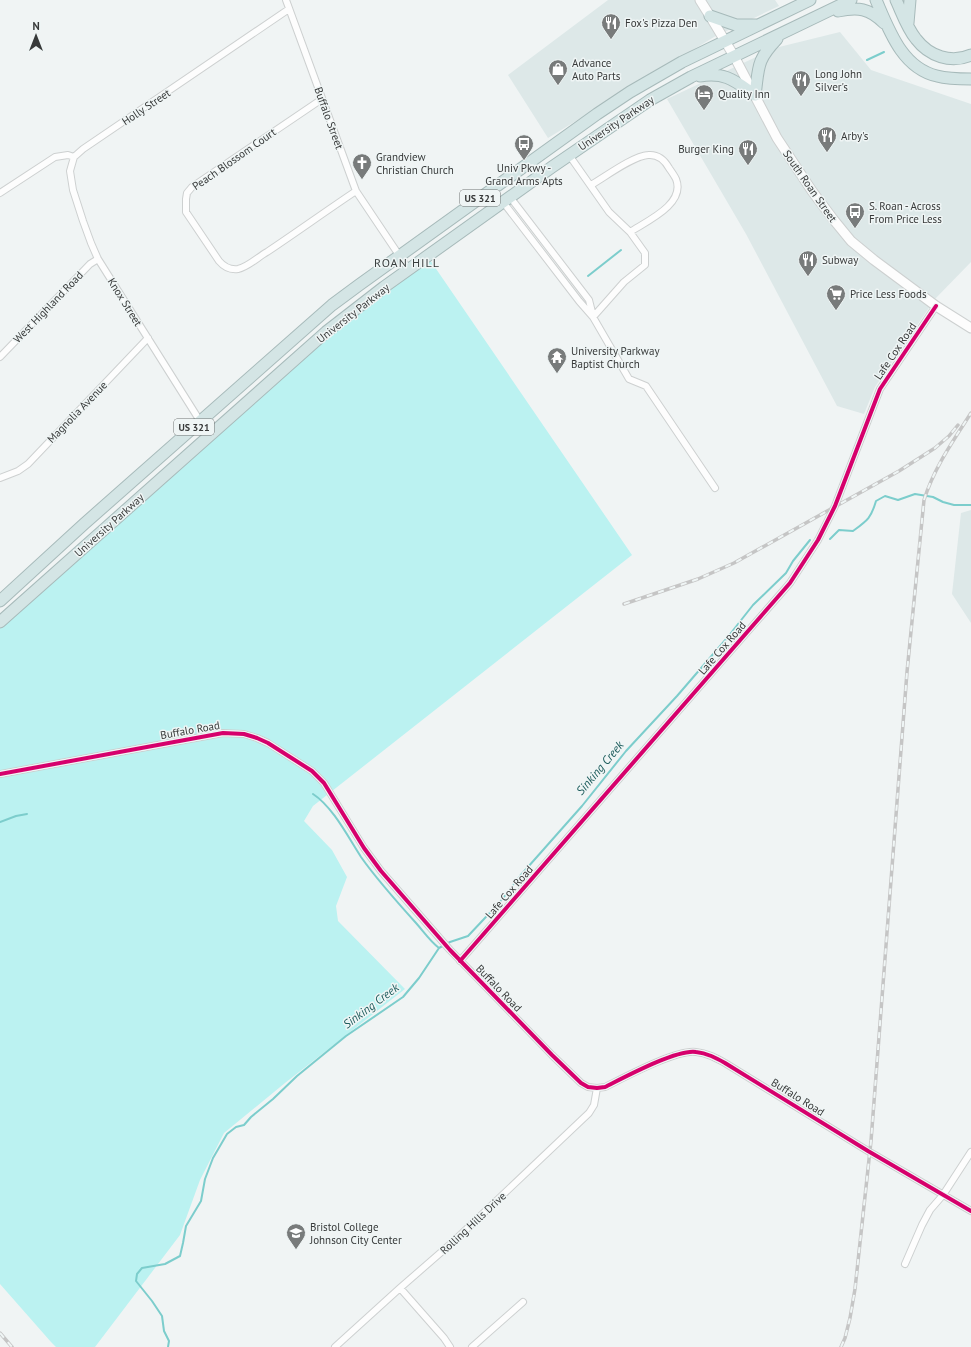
<svg xmlns="http://www.w3.org/2000/svg" width="971" height="1347" viewBox="0 0 971 1347" font-family="'PT Sans',sans-serif">
<style>
.built{fill:#dde8e8}
.green{fill:#bbf2f1}
.lines{fill:none;stroke-linecap:round;stroke-linejoin:round}
.stream{stroke:#7ccdcc;stroke-width:2}
.street-casing{stroke:#cdd0d0;stroke-width:8}
.secondary-casing{stroke:#cdd0d0;stroke-width:11}
.highway-casing{stroke:#a7baba;stroke-width:13}
.street{stroke:#fdfdfd;stroke-width:6}
.secondary{stroke:#fdfdfd;stroke-width:9}
.highway{stroke:#d4e5e5;stroke-width:11}
.rail-casing{stroke:#c5c5c5;stroke-width:3.5}
.rail{stroke:#eff5f5;stroke-width:2;stroke-dasharray:6;stroke-linecap:butt}
.cycleway-casing{stroke:#eff5f5;stroke-width:6}
.cycleway{stroke:#d6006c;stroke-width:4}
.labels{text-anchor:middle;stroke-width:3;stroke-linejoin:round;paint-order:stroke}
.shield{fill:#eff5f5;stroke:#6f7272;stroke-width:1}
.shield-label{font-size:10px;font-weight:bold;fill:#383a3a}
.poi-label{font-size:11px;fill:#383a3a;stroke:#eff5f5;text-anchor:start}
.street-label{font-size:11px;fill:#383a3a;stroke:#eff5f5}
.neighbourhood-label{font-size:12px;letter-spacing:1px;fill:#393e3e;stroke:#eff5f5}
.water-label{font-size:12px;font-style:italic;fill:#1e5c5c;stroke:#eff5f5}
</style>
<rect width="100%" height="100%" fill="#f0f4f4"/>
<path class="built" d="M 608,0 L 775,0 L 779,6 L 714,37 L 548,138 L 508,75 Z
M 840,32 L 871,70 L 971,104 L 971,262 L 935,299 L 875,387 L 864,414 L 837,406 L 746,234 L 667,99 L 775,48 Z
M 971,510 L 971,623 L 952,594 L 961,513 Z"/>
<path class="green" d="M 430,260 L 632,555 L 313,806 L 304,821 L 332,850 L 347,877 L 336,906 L 338,921 L 405,989 L 285,1083 L 224,1133 L 200,1180 L 180,1235 L 95,1347 L 56,1347 L 51,1342 L 0,1284 L 0,628 L 333,333 Z"/>
<g class="lines">
<path class="stream" d="M 867,60 L 884,52
M 588,276 L 621,250
M 830,539 L 839,530 L 853,531 C 868,520 871,518 876,501 L 885,496 L 898,500 L 915,494 L 933,497 L 943,502 L 954,505 L 971,505
M 313,794 C 333,807 348,837 361,857 C 378,881 397,902 416,923 C 424,932 430,941 439,948
M 0,822 L 16,816 L 27,814
M 168,1347 L 169,1341 L 164,1331 L 162,1316 L 152,1301 L 136,1281 L 137,1274 L 142,1268 L 165,1264 L 180,1256 L 183,1243 L 186,1226 L 201,1201 L 205,1179 L 213,1158 L 227,1134 L 236,1127 L 244,1125 L 251,1117 L 273,1099 L 297,1076 L 346,1036 L 403,997 L 419,978 L 439,948 L 450,942 L 468,936 L 500,902 L 520,876 L 582,806 L 626,751 L 677,696 L 727,638 L 753,605 L 786,573 L 793,561 L 810,540"/>
<defs>
<path id="street" d="M 286,0 L 356,191 L 409,270
M 322,99 L 192,187 L 187,193 L 186,199 L 186,212 L 219,261 C 224,267 230,270 238,269 C 248,267 258,257 267,252 C 297,232 326,211 356,191
M 569,155 L 609,212 L 630,232 L 645,253 L 645,265 L 624,282 L 593,317
M 591,185 C 605,177 633,156 648,155 C 658,154 664,159 669,168 C 671,171 674,175 676,179 C 686,204 647,221 630,232
M 0,193 L 55,157 L 68,155 L 74,157
M 510,197 L 589,300 L 593,316
M 503,202 L 579,301 L 593,317 L 629,379 L 646,386 L 715,488
M 0,357 L 90,264 L 98,259
M 211,435 L 200,421 L 98,259 L 91,243 L 83,221 L 73,190 L 70,171 L 74,157 L 83,149 L 289,9
M 0,478 L 18,471 L 28,464 L 148,338
M 0,774 L 223,733 L 244,734 L 257,738 L 268,743 L 312,771 L 324,783 L 364,848 L 381,871 L 450,950 L 552,1055 L 581,1083 L 588,1087 L 597,1088 L 605,1087 C 625,1077 677,1049 696,1052 C 707,1053 716,1058 725,1063 L 868,1151 L 971,1211
M 460,961 L 790,583 L 818,540 L 835,506 L 880,389 L 936,306
M 905,1264 L 922,1225 L 930,1210 L 943,1195 L 971,1152
M 400,1288 L 444,1338 L 450,1347
M 335,1347 L 400,1288 L 454,1241 L 589,1113 L 594,1105 L 597,1088
M 472,1347 L 523,1302"/>
<path id="secondary" d="M 700,0 L 710,16 L 734,56 L 777,138 L 812,191 L 833,219 L 851,241 L 874,260 L 936,306 L 971,328"/>
<path id="highway" d="M 876,0 C 889,30 902,68 937,76 C 948,79 960,79 971,79
M 896,0 C 902,13 907,28 916,39 C 929,56 951,64 971,55
M 838,11 C 858,7 869,8 884,23
M 710,16 L 736,25 L 756,25
M 908,23 L 910,0
M 700,76 C 726,72 735,81 755,95 C 759,67 756,61 777,39
M 0,601 L 84,524 L 332,305 L 359,285 L 597,114 L 630,92 L 682,62 L 810,0
M 0,622 L 326,332 L 384,287 L 552,167 L 650,100 L 691,77 L 851,0"/>
</defs>
<use href="#street" class="street-casing"/>
<use href="#secondary" class="secondary-casing"/>
<use href="#highway" class="highway-casing"/>
<use href="#street" class="street"/>
<use href="#secondary" class="secondary"/>
<use href="#highway" class="highway"/>
<defs>
<path id="rail" d="M 624,604 L 698,579 L 734,563 L 899,471 L 935,448 L 949,436 L 958,425
M 0,1333 L 12,1347
M 841,1347 L 845,1338 L 850,1318 L 855,1289 L 871,1141 L 907,672 L 924,500 C 934,468 953,441 971,413"/>
</defs>
<use href="#rail" class="rail-casing"/>
<use href="#rail" class="rail"/>
<defs>
<path id="cycleway" d="M 0,774 L 223,733 L 244,734 L 257,738 L 268,743 L 312,771 L 324,783 L 364,848 L 381,871 L 450,950 L 552,1055 L 581,1083 L 588,1087 L 597,1088 L 605,1087 C 625,1077 677,1049 696,1052 C 707,1053 716,1058 725,1063 L 868,1151 L 971,1211
M 460,961 L 790,583 L 818,540 L 835,506 L 880,389 L 936,306"/>
</defs>
<use href="#cycleway" class="cycleway-casing"/>
<use href="#cycleway" class="cycleway"/>
</g>
<defs>
<symbol id="restaurant-pin" viewBox="-11 -11 22 30"><path d="M0 17L-7.5 6A9.5 9.5 0 1 1 7.5 6Z" fill="#787b7b" stroke="#eff5f5"/><path d="M-5-6h1v4h1v-4h1v4h1v-4h1v5L-1.5 .5V6h-2V.5L-5-1ZM5-6V6H3V1.5H1.5Q1.5-4 5-6Z" fill="#fff"/></symbol>
<symbol id="shop-pin" viewBox="-11 -11 22 30"><path d="M0 17L-7.5 6A9.5 9.5 0 1 1 7.5 6Z" fill="#787b7b" stroke="#eff5f5"/><path d="M-5-2.5h2.3a2.7 3.5 0 0 1 5.4 0H5L5.5 6h-11ZM-1.5-2.5h3a1.5 2.3 0 0 0-3 0Z" fill="#fff"/></symbol>
<symbol id="hotel-pin" viewBox="-11 -11 22 30"><path d="M0 17L-7.5 6A9.5 9.5 0 1 1 7.5 6Z" fill="#787b7b" stroke="#eff5f5"/><path d="M-6-4.5h1.5V1H6V5H4.5V3h-9V5H-6ZM-4 0a1.8 1.8 0 1 1 3.6 0ZM.5 0V-2.5h3Q6-2.5 6 0Z" fill="#fff"/></symbol>
<symbol id="bus-pin" viewBox="-11 -11 22 30"><path d="M0 17L-7.5 6A9.5 9.5 0 1 1 7.5 6Z" fill="#787b7b" stroke="#eff5f5"/><path d="M-5-6H5V4H4V6H2V4H-2V6H-4V4H-5ZM-3.5-4V0h7V-4ZM-3.5 1.2v1.5H-2V1.2ZM2 1.2v1.5H3.5V1.2Z" fill="#fff"/></symbol>
<symbol id="church-pin" viewBox="-11 -11 22 30"><path d="M0 17L-7.5 6A9.5 9.5 0 1 1 7.5 6Z" fill="#787b7b" stroke="#eff5f5"/><path d="M-1.2-6h2.4v3.5h3.3v2.4h-3.3V6h-2.4V-.1h-3.3v-2.4h3.3Z" fill="#fff"/></symbol>
<symbol id="supermarket-pin" viewBox="-11 -11 22 30"><path d="M0 17L-7.5 6A9.5 9.5 0 1 1 7.5 6Z" fill="#787b7b" stroke="#eff5f5"/><path d="M-6-5.5h2.5l.6 2H6L4.5 2H-2.5L-4.4-4H-6ZM-1.5 3.2a1.3 1.3 0 1 0 .1 0ZM3 3.2a1.3 1.3 0 1 0 .1 0Z" fill="#fff"/></symbol>
<symbol id="temple-pin" viewBox="-11 -11 22 30"><path d="M0 17L-7.5 6A9.5 9.5 0 1 1 7.5 6Z" fill="#787b7b" stroke="#eff5f5"/><path d="M0-6L5-2H3V0L6.5 2.5H4V6H1.5V3h-3V6H-4V2.5H-6.5L-3 0V-2H-5Z" fill="#fff"/></symbol>
<symbol id="school-pin" viewBox="-11 -11 22 30"><path d="M0 17L-7.5 6A9.5 9.5 0 1 1 7.5 6Z" fill="#787b7b" stroke="#eff5f5"/><path d="M0-5L7-2L0 1L-7-2ZM-4 1L0 2.5L4 1V4Q0 6-4 4Z" fill="#fff"/></symbol>
</defs>
<g fill-rule="evenodd">
<use href="#restaurant-pin" x="600" y="12" width="22" height="30"/>
<use href="#shop-pin" x="547" y="58" width="22" height="30"/>
<use href="#restaurant-pin" x="790" y="69" width="22" height="30"/>
<use href="#hotel-pin" x="693" y="83" width="22" height="30"/>
<use href="#restaurant-pin" x="816" y="125" width="22" height="30"/>
<use href="#bus-pin" x="513" y="133" width="22" height="30"/>
<use href="#restaurant-pin" x="737" y="138" width="22" height="30"/>
<use href="#church-pin" x="351" y="152" width="22" height="30"/>
<use href="#bus-pin" x="844" y="201" width="22" height="30"/>
<use href="#restaurant-pin" x="797" y="249" width="22" height="30"/>
<use href="#supermarket-pin" x="825" y="283" width="22" height="30"/>
<use href="#temple-pin" x="546" y="346" width="22" height="30"/>
<use href="#school-pin" x="285" y="1222" width="22" height="30"/>
</g>
<g class="labels">
<g class="shield">
<rect x="460" y="190" width="40" height="16" rx="3"/>
<rect x="174" y="419" width="40" height="16" rx="3"/>
</g>
<g class="shield-label">
<text x="480" y="202">US 321</text>
<text x="194" y="431">US 321</text>
</g>
<g class="poi-label">
<text x="625" y="27">Fox's Pizza Den</text>
<text x="572" y="67">Advance<tspan x="572" dy="13">Auto Parts</tspan></text>
<text x="815" y="78">Long John<tspan x="815" dy="13">Silver's</tspan></text>
<text x="718" y="98">Quality Inn</text>
<text x="841" y="140">Arby's</text>
<text x="734" y="153" text-anchor="end">Burger King</text>
<text x="376" y="161">Grandview<tspan x="376" dy="13">Christian Church</tspan></text>
<text x="524" y="172" text-anchor="middle">Univ Pkwy -<tspan x="524" dy="13">Grand Arms Apts</tspan></text>
<text x="869" y="210">S. Roan - Across<tspan x="869" dy="13">From Price Less</tspan></text>
<text x="822" y="264">Subway</text>
<text x="850" y="298">Price Less Foods</text>
<text x="571" y="355">University Parkway<tspan x="571" dy="13">Baptist Church</tspan></text>
<text x="310" y="1231">Bristol College<tspan x="310" dy="13">Johnson City Center</tspan></text>
</g>
<g class="street-label">
<text transform="translate(146 107) rotate(-34)" y="4">Holly Street</text>
<text transform="translate(329 118) rotate(70)" y="4">Buffalo Street</text>
<text transform="translate(616 123) rotate(-34)" y="4">University Parkway</text>
<text transform="translate(234 159) rotate(-35)" y="4">Peach Blossom Court</text>
<text transform="translate(810 186) rotate(55)" y="4">South Roan Street</text>
<text transform="translate(125 302) rotate(58)" y="4">Knox Street</text>
<text transform="translate(48 307) rotate(-46)" y="4">West Highland Road</text>
<text transform="translate(353 313) rotate(-38)" y="4">University Parkway</text>
<text transform="translate(895 351) rotate(-56)" y="4">Lafe Cox Road</text>
<text transform="translate(77 412) rotate(-46)" y="4">Magnolia Avenue</text>
<text transform="translate(109 525) rotate(-42)" y="4">University Parkway</text>
<text transform="translate(722 648) rotate(-49)" y="4">Lafe Cox Road</text>
<text transform="translate(190 730) rotate(-10)" y="4">Buffalo Road</text>
<text transform="translate(509 892) rotate(-49)" y="4">Lafe Cox Road</text>
<text transform="translate(499 988) rotate(46)" y="4">Buffalo Road</text>
<text transform="translate(798 1097) rotate(32)" y="4">Buffalo Road</text>
<text transform="translate(473 1223) rotate(-43)" y="4">Rolling Hills Drive</text>
</g>
<g class="neighbourhood-label">
<text x="407" y="267">ROAN HILL</text>
</g>
<g class="water-label">
<text transform="translate(600 768) rotate(-50)" y="4">Sinking Creek</text>
<text transform="translate(371 1006) rotate(-37)" y="4">Sinking Creek</text>
</g>
</g>
<g transform="translate(36 36)" stroke="#eff5f5" stroke-width="3" paint-order="stroke">
<path d="M0-3L7 15L0 10L-7 15Z" fill="#383a3a"/>
<text y="-6" font-size="11" font-weight="bold" text-anchor="middle" fill="#383a3a">N</text>
</g>
</svg>
